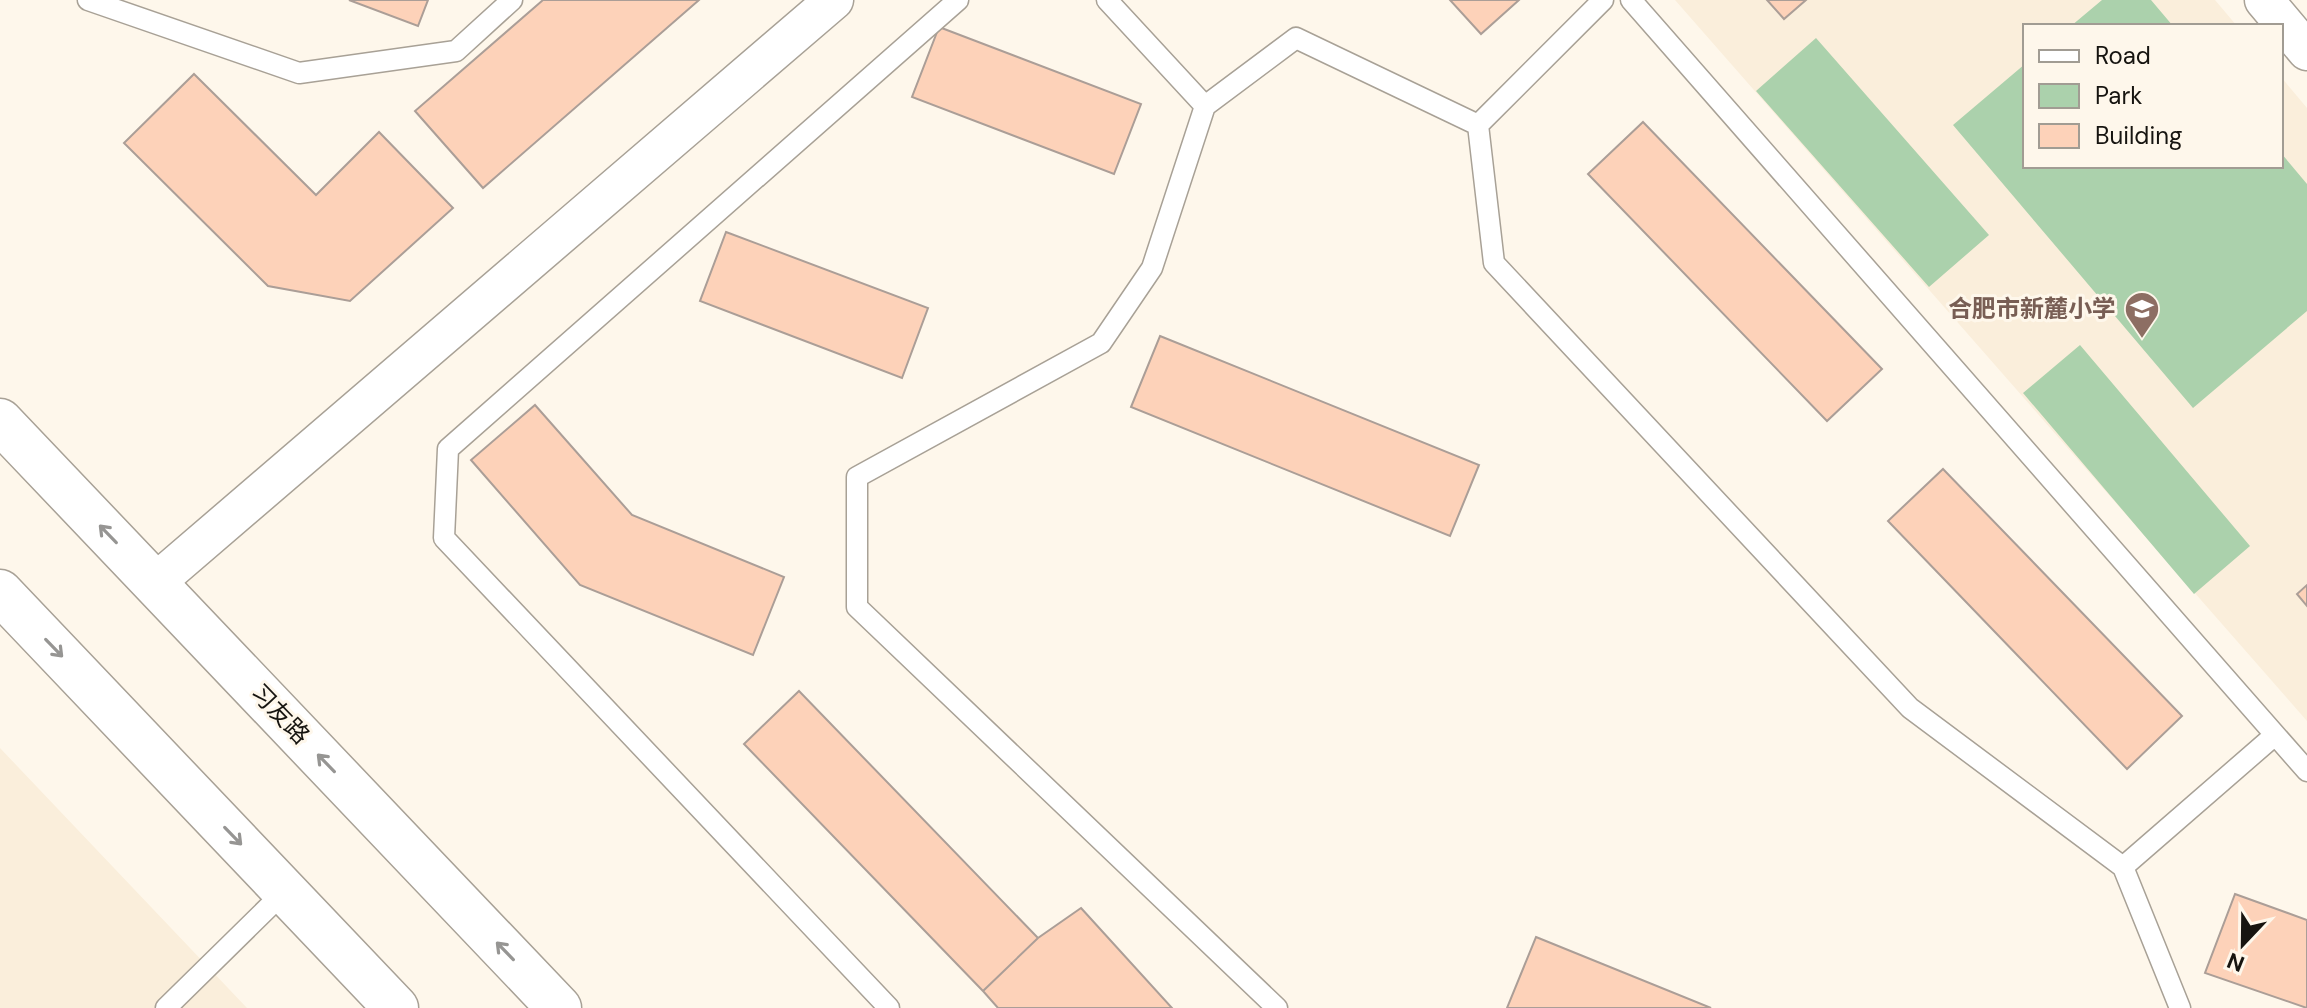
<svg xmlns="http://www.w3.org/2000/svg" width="2307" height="1008" viewBox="0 0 2307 1008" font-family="'DM Sans','Noto Sans SC',sans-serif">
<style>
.built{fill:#faeedb}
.green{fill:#abd1ac}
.building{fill:#fdd2b9;stroke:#ab9e97;stroke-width:2}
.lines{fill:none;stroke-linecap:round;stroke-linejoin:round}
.service-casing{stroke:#a8a196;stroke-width:23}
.minor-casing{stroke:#a8a196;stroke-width:41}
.primary-casing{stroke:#a8a196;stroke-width:47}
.service{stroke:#fff;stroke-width:20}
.minor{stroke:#fff;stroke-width:38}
.primary{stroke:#fff;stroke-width:44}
.oneway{stroke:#969593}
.labels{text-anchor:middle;stroke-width:6;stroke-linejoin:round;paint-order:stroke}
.education-label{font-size:24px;font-weight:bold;fill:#785e54;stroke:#fef7eb;text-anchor:end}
.street-label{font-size:24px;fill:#161410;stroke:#fef7eb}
</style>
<rect width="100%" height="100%" fill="#fef7eb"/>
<path class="built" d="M 1675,0 L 2215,0 L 2237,26 L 2025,26 L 2025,166 L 2281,166 L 2281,77 L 2307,108 L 2307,721 Z
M 0,748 L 247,1008 L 0,1008 Z"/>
<path class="green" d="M 2102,0 L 2151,0 L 2173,26 L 2071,26 Z
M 1816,38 L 1989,235 L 1929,287 L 1756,91 Z
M 2025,64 L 2025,166 L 2281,166 L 2281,153 L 2307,184 L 2307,311 L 2193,408 L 1953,125 Z
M 2080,345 L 2250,546 L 2194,594 L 2023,393 Z"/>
<path class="building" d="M 349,0 L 428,0 L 418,26 Z
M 543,0 L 699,0 L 483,188 L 415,111 Z
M 1450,0 L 1519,0 L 1481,34 Z
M 1767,0 L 1806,0 L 1784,19 Z
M 939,27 L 1141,104 L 1114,174 L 912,97 Z
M 194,74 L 316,195 L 379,132 L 453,208 L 350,301 L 268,286 L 124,143 Z
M 1643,122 L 1882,369 L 1827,421 L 1588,174 Z
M 726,232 L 928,308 L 902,378 L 700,301 Z
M 1160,336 L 1479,465 L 1450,536 L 1131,407 Z
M 535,405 L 632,515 L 784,577 L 753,655 L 580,585 L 471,460 Z
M 1943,469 L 2182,716 L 2127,769 L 1888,521 Z
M 2307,585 L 2307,606 L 2297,594 Z
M 799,691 L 1038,938 L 983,991 L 744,744 Z
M 2235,894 L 2307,920 L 2307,1008 L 2205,973 Z
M 1081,908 L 1172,1008 L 998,1008 L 983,991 L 1038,938 Z
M 1536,937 L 1711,1008 L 1507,1008 Z"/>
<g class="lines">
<defs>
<path id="service" d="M 88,0 L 299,73 L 456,51 L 512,0
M 1107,0 L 1205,106
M 1603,0 L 1478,125 L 1494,263 L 1910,708 L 2123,867 L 2275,735
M 1631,0 L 2307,771
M 2123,867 L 2180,1008
M 166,1008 L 285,891
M 889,1008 L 444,538 L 448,449 L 958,0
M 1277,1008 L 857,607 L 857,477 L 1101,343 L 1152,268 L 1205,106 L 1296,38 L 1478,125"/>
<path id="minor" d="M 2264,0 L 2307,51
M 155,583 L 834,0"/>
<path id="primary" d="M 0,421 L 559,1008
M 0,592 L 396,1008"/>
</defs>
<use href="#service" class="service-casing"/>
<use href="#minor" class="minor-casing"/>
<use href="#primary" class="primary-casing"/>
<use href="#service" class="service"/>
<use href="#minor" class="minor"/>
<use href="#primary" class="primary"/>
</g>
<defs><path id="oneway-shaft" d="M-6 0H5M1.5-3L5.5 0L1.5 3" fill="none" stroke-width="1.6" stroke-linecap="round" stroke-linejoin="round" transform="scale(2)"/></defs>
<g class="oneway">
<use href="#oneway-shaft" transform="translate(108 534) rotate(-134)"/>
<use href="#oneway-shaft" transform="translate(54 648) rotate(46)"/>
<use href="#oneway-shaft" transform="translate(326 763) rotate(-134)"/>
<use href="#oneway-shaft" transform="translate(233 836) rotate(46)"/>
<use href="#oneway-shaft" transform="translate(505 951) rotate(-134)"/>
</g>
<defs>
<symbol id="school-pin" viewBox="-11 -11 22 30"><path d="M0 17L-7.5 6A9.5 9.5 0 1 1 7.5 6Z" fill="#8d6e63" stroke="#fef7eb"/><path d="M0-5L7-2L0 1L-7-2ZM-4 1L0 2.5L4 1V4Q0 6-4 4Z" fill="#fff"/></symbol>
</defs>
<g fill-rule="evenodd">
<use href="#school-pin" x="2122" y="289" width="40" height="54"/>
</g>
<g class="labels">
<g class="education-label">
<text x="2116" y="317">合肥市新麓小学</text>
</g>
<g class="street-label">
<text transform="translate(280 714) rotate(46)" y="8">习友路</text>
</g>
</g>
<rect x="2023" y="24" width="260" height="144" fill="#fef7eb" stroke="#a19c93" stroke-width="2"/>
<rect x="2039" y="50" width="40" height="12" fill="#ffffff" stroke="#a19c93" stroke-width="2"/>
<text x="2095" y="64" font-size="24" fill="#161410">Road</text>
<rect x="2039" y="84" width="40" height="24" fill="#abd1ac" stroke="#a19c93" stroke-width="2"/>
<text x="2095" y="104" font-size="24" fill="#161410">Park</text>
<rect x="2039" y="124" width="40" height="24" fill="#fdd2b9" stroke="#a19c93" stroke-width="2"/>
<text x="2095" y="144" font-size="24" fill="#161410">Building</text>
<g transform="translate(2243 944) rotate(202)" stroke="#fef7eb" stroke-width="6" paint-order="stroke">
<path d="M0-6L14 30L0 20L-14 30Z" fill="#161410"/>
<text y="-12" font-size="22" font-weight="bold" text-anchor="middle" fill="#161410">N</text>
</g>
</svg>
